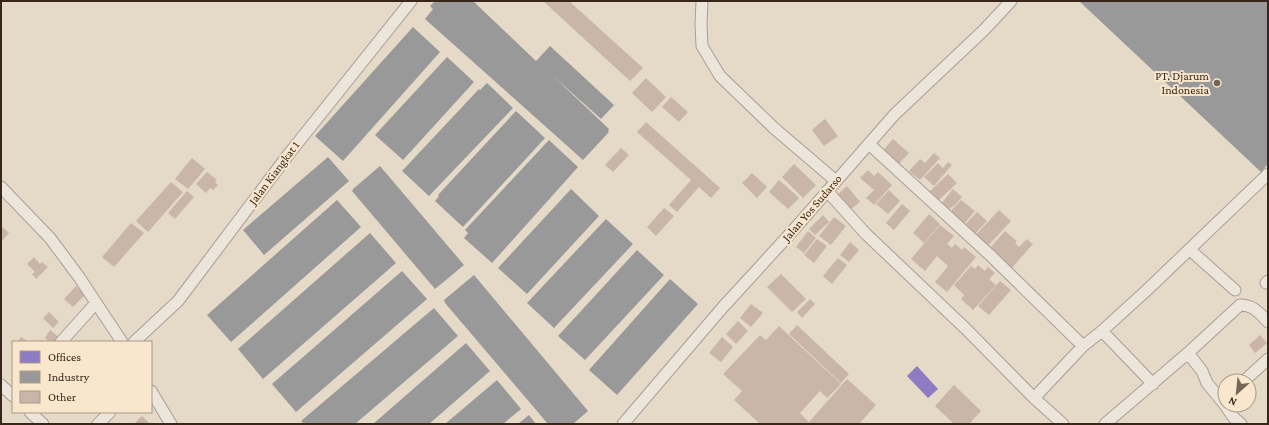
<svg xmlns="http://www.w3.org/2000/svg" width="1269" height="425" viewBox="0 0 1269 425" font-family="'Crimson Pro',serif">
<style>
.offices{fill:#8e7cc3}
.industry{fill:#999}
.building{fill:#c9b6a9}
.lines{fill:none;stroke-linecap:round;stroke-linejoin:round}
.minor-casing{stroke:#a99e92;stroke-width:13}
.minor{stroke:#ece5db;stroke-width:11}
.poi-dot{fill:#756557;stroke:#f8e7cc;stroke-width:1.5}
.labels{text-anchor:middle;stroke-width:4;stroke-linejoin:round;paint-order:stroke}
.poi-label{font-size:12px;fill:#38261a;stroke:#f8e7cc;text-anchor:end}
.street-label{font-size:12px;fill:#38261a;stroke:#f8e7cc}
</style>
<rect width="100%" height="100%" fill="#e5d9c8"/>
<path class="offices" d="M 917,366 L 938,389 L 928,398 L 907,376 Z"/>
<path class="industry" d="M 435,1 L 473,1 L 536,61 L 550,46 L 614,105 L 601,119 L 552,75 L 609,129 L 608,131 L 609,132 L 583,160 L 425,19 L 433,9 L 430,6 Z
M 1079,1 L 1268,1 L 1268,164 L 1261,172 Z
M 413,27 L 440,52 L 343,161 L 315,136 Z
M 447,57 L 474,82 L 403,160 L 375,135 Z
M 487,83 L 513,108 L 429,196 L 402,171 L 479,89 L 480,90 Z
M 516,111 L 545,138 L 463,227 L 435,201 L 439,196 L 438,195 Z
M 549,140 L 578,167 L 492,263 L 464,238 L 468,233 L 465,230 Z
M 328,157 L 349,181 L 264,255 L 243,230 Z
M 380,166 L 464,265 L 435,289 L 352,191 L 353,190 L 353,189 Z
M 571,189 L 599,216 L 527,294 L 498,268 Z
M 337,200 L 361,227 L 231,342 L 207,315 Z
M 606,219 L 633,244 L 554,328 L 527,303 Z
M 370,233 L 396,263 L 263,379 L 238,349 Z
M 637,250 L 664,275 L 585,360 L 558,336 Z
M 402,271 L 427,299 L 296,412 L 272,384 Z
M 474,275 L 588,411 L 573,424 L 548,424 L 445,303 L 444,300 Z
M 670,279 L 698,304 L 617,395 L 589,370 Z
M 434,308 L 458,336 L 355,424 L 304,424 L 301,421 Z
M 466,343 L 490,371 L 429,424 L 373,424 Z
M 497,380 L 521,409 L 503,424 L 445,424 Z
M 529,415 L 536,424 L 518,424 Z"/>
<path class="building" d="M 543,1 L 569,1 L 643,68 L 630,81 Z
M 646,78 L 666,97 L 652,112 L 632,93 Z
M 671,97 L 688,112 L 679,122 L 662,107 Z
M 825,119 L 838,136 L 824,146 L 812,130 Z
M 646,122 L 720,188 L 711,198 L 699,187 L 677,212 L 669,205 L 691,180 L 637,132 Z
M 893,139 L 909,153 L 896,167 L 881,153 Z
M 621,148 L 629,155 L 613,172 L 605,165 Z
M 934,153 L 940,158 L 920,180 L 909,171 L 920,159 L 925,163 Z
M 192,158 L 205,169 L 188,189 L 175,179 Z
M 948,162 L 952,165 L 934,186 L 924,177 L 938,163 L 943,168 Z
M 794,164 L 816,185 L 803,198 L 782,177 Z
M 868,170 L 874,176 L 878,172 L 892,185 L 874,205 L 866,198 L 874,190 L 860,178 Z
M 207,172 L 217,180 L 215,182 L 218,185 L 213,190 L 210,188 L 206,193 L 196,184 Z
M 752,173 L 767,187 L 757,198 L 742,183 Z
M 948,174 L 957,183 L 938,201 L 929,192 Z
M 779,180 L 799,198 L 788,209 L 769,192 Z
M 171,182 L 183,192 L 148,232 L 136,221 Z
M 847,186 L 860,202 L 850,210 L 838,194 Z
M 953,189 L 962,197 L 955,205 L 947,210 L 940,205 Z
M 889,190 L 900,201 L 888,214 L 876,204 Z
M 187,191 L 194,197 L 175,219 L 168,213 Z
M 961,200 L 975,211 L 964,224 L 950,212 Z
M 902,204 L 910,211 L 894,230 L 886,223 Z
M 664,208 L 674,216 L 656,236 L 647,227 Z
M 999,210 L 1011,221 L 985,249 L 973,238 Z
M 977,212 L 987,221 L 973,236 L 963,227 Z
M 929,214 L 940,224 L 924,243 L 913,233 Z
M 823,215 L 829,222 L 815,235 L 809,229 Z
M 834,217 L 846,226 L 831,245 L 819,236 Z
M 131,223 L 144,233 L 114,267 L 102,257 Z
M 940,225 L 954,236 L 947,244 L 952,248 L 955,244 L 962,250 L 964,247 L 976,257 L 947,292 L 935,282 L 948,266 L 937,256 L 925,271 L 911,259 Z
M 1,226 L 9,233 L 1,242 Z
M 808,231 L 816,238 L 804,253 L 796,247 Z
M 1005,231 L 1017,241 L 1015,243 L 1019,247 L 1027,239 L 1033,244 L 1010,270 L 989,249 Z
M 817,239 L 827,246 L 814,263 L 804,255 Z
M 850,242 L 859,250 L 849,262 L 840,255 Z
M 34,257 L 40,264 L 42,262 L 48,267 L 36,279 L 32,274 L 35,272 L 27,264 Z
M 838,258 L 847,265 L 832,284 L 823,276 Z
M 978,265 L 985,271 L 988,267 L 995,273 L 989,279 L 996,285 L 973,310 L 961,299 L 964,295 L 954,285 L 971,266 L 975,269 Z
M 781,274 L 806,299 L 792,312 L 767,287 Z
M 1000,281 L 1011,290 L 989,315 L 978,306 Z
M 76,286 L 85,295 L 73,307 L 64,299 Z
M 810,299 L 815,304 L 802,318 L 797,312 Z
M 751,304 L 763,313 L 751,327 L 740,318 Z
M 49,312 L 59,322 L 53,328 L 43,318 Z
M 738,321 L 748,331 L 736,344 L 726,334 Z
M 797,325 L 849,374 L 841,383 L 789,334 Z
M 779,326 L 841,384 L 827,398 L 820,391 L 800,413 L 809,422 L 847,379 L 876,405 L 859,424 L 760,424 L 734,400 L 742,391 L 723,374 L 760,335 L 766,340 Z
M 50,330 L 61,339 L 59,342 L 50,342 L 45,338 Z
M 1260,335 L 1267,343 L 1255,353 L 1249,345 Z
M 21,337 L 29,342 L 18,342 Z
M 722,337 L 733,347 L 721,362 L 709,353 Z
M 954,385 L 981,411 L 969,424 L 954,424 L 935,406 Z
M 142,416 L 150,424 L 134,424 Z"/>
<g class="lines">
<defs>
<path id="minor" d="M 702,1 L 701,24 L 702,46 L 720,76 L 775,129 L 836,181
M 869,144 L 990,255 L 1083,346
M 1,187 L 50,238 L 79,277 L 122,342
M 827,191 L 866,234 L 966,329 L 1034,398 L 1063,424
M 1190,250 L 1235,290
M 1266,283 L 1268,281
M 1102,331 L 1153,384
M 61,342 L 96,303
M 134,342 L 178,301 L 288,155 L 411,1
M 1188,353 L 1202,371 L 1207,383 L 1225,405
M 1244,381 L 1268,359
M 1,385 L 13,396
M 151,391 L 171,424
M 1034,398 L 1083,346 L 1102,331 L 1147,290 L 1268,174
M 1225,405 L 1234,418 L 1241,424
M 30,412 L 43,424
M 98,424 L 110,412
M 623,424 L 723,307 L 789,235 L 895,114 L 984,30 L 1011,1
M 1105,424 L 1188,353 L 1240,305 C 1254,305 1259,313 1268,322"/>
</defs>
<use href="#minor" class="minor-casing"/>
<use href="#minor" class="minor"/>
</g>
<circle class="poi-dot" cx="1217" cy="83" r="4"/>
<g class="labels">
<g class="poi-label">
<text x="1209" y="80">PT. Djarum<tspan x="1209" dy="14">Indonesia</tspan></text>
</g>
<g class="street-label">
<text transform="translate(274 173) rotate(-53)" y="4">Jalan Kiangkat 1</text>
<text transform="translate(812 208) rotate(-49)" y="4">Jalan Yos Sudarso</text>
</g>
</g>
<rect width="1269" height="425" fill="none" stroke="#38261a" stroke-width="4"/>
<rect x="12" y="341" width="140" height="72" fill="#f8e7cc" stroke="#ab9a85"/>
<rect x="20" y="351" width="20" height="12" fill="#8e7cc3" stroke="#ab9a85"/>
<text x="48" y="361" font-size="12" fill="#38261a">Offices</text>
<rect x="20" y="371" width="20" height="12" fill="#999999" stroke="#ab9a85"/>
<text x="48" y="381" font-size="12" fill="#38261a">Industry</text>
<rect x="20" y="391" width="20" height="12" fill="#c9b6a9" stroke="#ab9a85"/>
<text x="48" y="401" font-size="12" fill="#38261a">Other</text>
<g transform="translate(1237 393) rotate(207)"><circle r="19" fill="#f8e7cc" stroke="#ab9a85"/>
<path d="M0-3L7 15L0 10L-7 15Z" fill="#756557"/>
<text y="-6" font-size="11" font-weight="bold" text-anchor="middle" fill="#38261a">N</text>
</g>
</svg>
